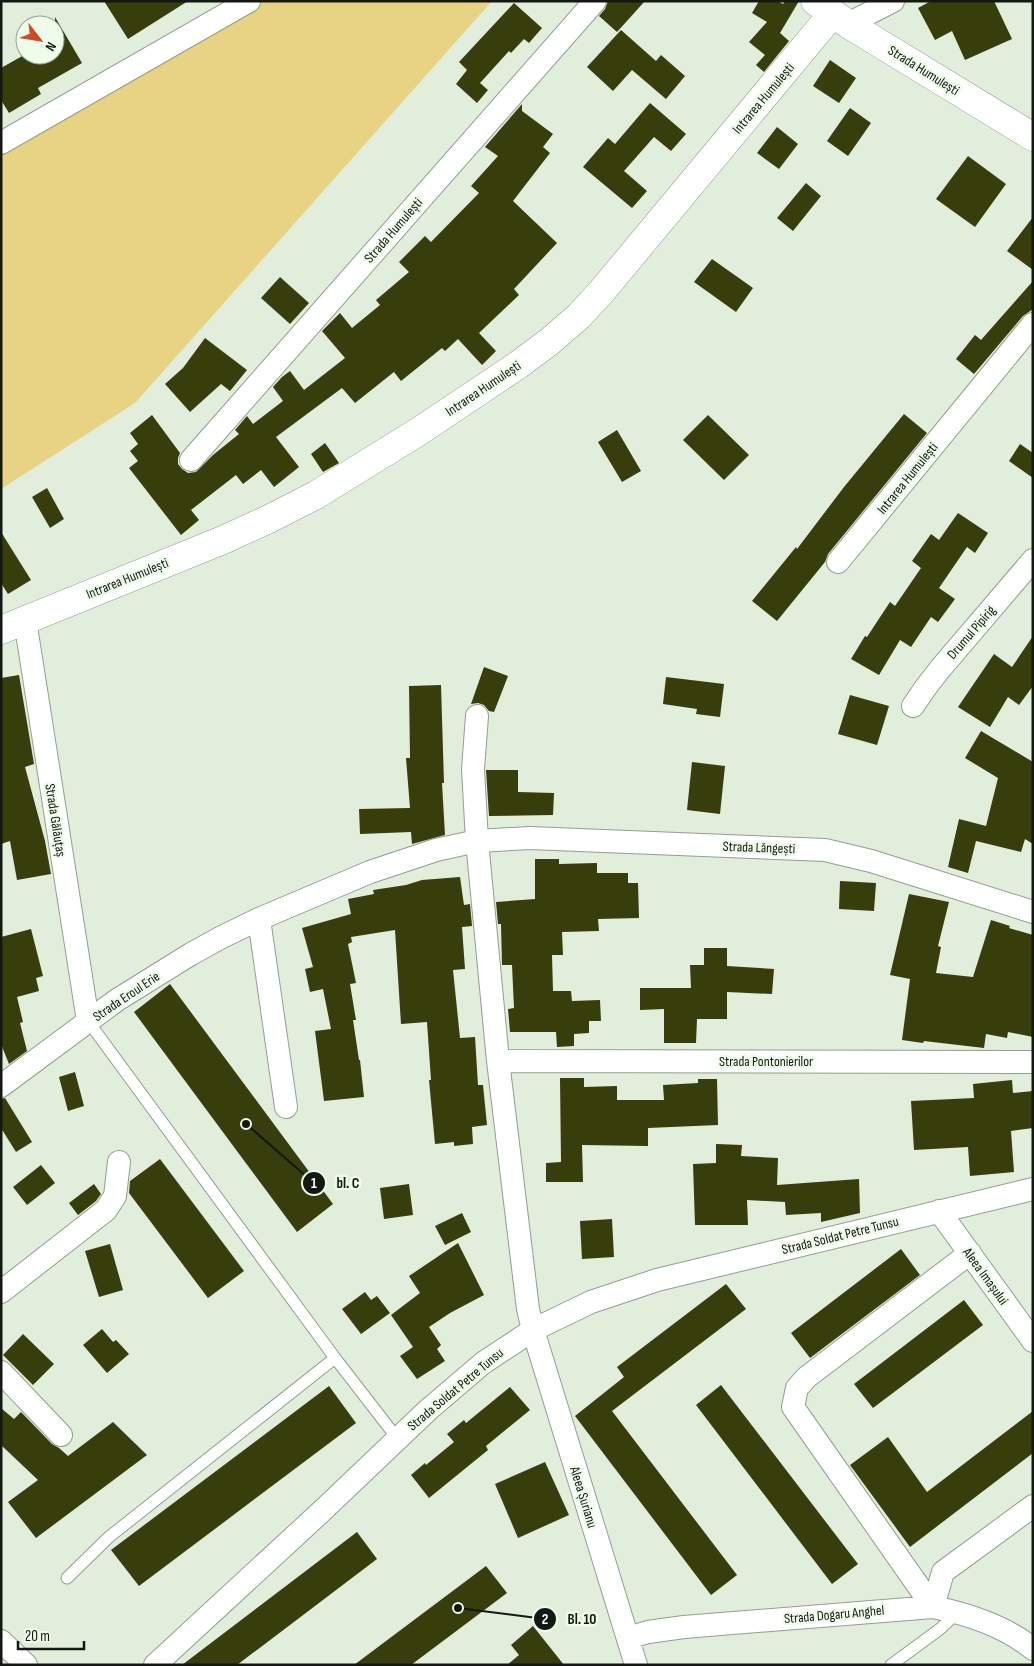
<svg xmlns="http://www.w3.org/2000/svg" width="1034" height="1666" viewBox="0 0 1034 1666" font-family="'Sofia Sans Condensed',sans-serif">
<style>
.green{fill:#e7d381}
.building{fill:#373d0b}
.lines{fill:none;stroke-linecap:round;stroke-linejoin:round}
.service-casing{stroke:#929f8e;stroke-width:13}
.minor-casing{stroke:#929f8e;stroke-width:24}
.tertiary-casing{stroke:#929f8e;stroke-width:29}
.service{stroke:#fff;stroke-width:11}
.minor{stroke:#fff;stroke-width:22}
.tertiary{stroke:#fff;stroke-width:28}
.labels{text-anchor:middle;stroke-width:5;stroke-linejoin:round;paint-order:stroke}
.street-label{font-size:14px;fill:#131812;stroke:#eefcea}
.leader{fill:none;stroke:#131812;stroke-width:2}
.callout-dot{fill:#131812;stroke:#eefcea;stroke-width:2}
.mark-label{font-size:15px;text-anchor:middle;font-weight:bold;fill:#fff}
.callout-label{font-size:15px;text-anchor:middle;font-weight:bold;fill:#131812;stroke:#eefcea;stroke-width:5;stroke-linejoin:round;paint-order:stroke}
</style>
<rect width="100%" height="100%" fill="#e1eedc"/>
<path class="green" d="M 260,1 L 492,1 L 135,403 L 1,489 L 1,148 Z"/>
<path class="building" d="M 104,1 L 188,1 L 128,39 Z
M 608,1 L 645,1 L 617,32 L 599,16 L 605,9 Z
M 759,1 L 778,1 L 783,4 L 785,1 L 799,1 L 780,33 L 789,41 L 764,72 L 756,65 L 765,55 L 749,42 L 767,22 L 752,13 Z
M 931,1 L 994,1 L 1012,39 L 965,60 L 952,31 L 935,40 L 918,8 Z
M 514,3 L 542,28 L 529,43 L 524,39 L 511,53 L 509,51 L 480,83 L 488,90 L 477,103 L 456,84 L 467,70 L 459,62 Z
M 55,17 L 82,63 L 38,88 L 41,94 L 9,113 L 1,100 L 1,68 L 24,55 L 55,55 Z
M 621,30 L 656,61 L 661,55 L 685,76 L 666,99 L 632,70 L 613,91 L 587,67 Z
M 830,60 L 856,78 L 839,103 L 813,86 Z
M 650,103 L 686,134 L 671,151 L 654,137 L 624,171 L 647,191 L 632,208 L 583,167 L 608,138 L 615,144 Z
M 522,104 L 522,111 L 553,134 L 543,147 L 550,153 L 513,201 L 557,243 L 514,289 L 519,295 L 479,333 L 496,351 L 482,365 L 458,339 L 445,351 L 442,348 L 401,381 L 394,372 L 355,403 L 342,388 L 276,437 L 299,467 L 274,487 L 261,470 L 243,484 L 236,475 L 191,510 L 199,520 L 181,535 L 129,468 L 138,461 L 130,451 L 138,444 L 130,433 L 152,415 L 180,453 L 178,458 L 178,464 L 182,469 L 188,473 L 196,472 L 213,455 L 239,434 L 235,430 L 247,416 L 253,424 L 283,401 L 273,387 L 282,377 L 290,371 L 304,390 L 345,358 L 322,331 L 340,313 L 352,328 L 380,305 L 376,300 L 409,272 L 399,262 L 425,236 L 431,242 L 479,193 L 471,186 L 498,156 L 485,147 Z
M 850,108 L 871,123 L 848,156 L 827,141 Z
M 777,127 L 798,144 L 779,169 L 757,153 Z
M 968,156 L 1006,184 L 975,227 L 936,199 Z
M 806,183 L 821,196 L 793,231 L 777,218 Z
M 1033,217 L 1033,270 L 1007,251 Z
M 712,259 L 753,288 L 736,312 L 694,282 Z
M 280,277 L 309,303 L 290,324 L 261,298 Z
M 1033,281 L 1033,309 L 1023,316 L 974,374 L 956,359 L 975,335 L 981,340 Z
M 205,338 L 247,370 L 230,391 L 221,384 L 190,412 L 165,384 L 183,368 Z
M 904,414 L 927,433 L 828,554 L 825,562 L 777,621 L 752,601 L 796,547 L 797,549 L 844,487 Z
M 708,415 L 749,455 L 724,480 L 683,440 Z
M 617,430 L 641,471 L 622,482 L 598,442 Z
M 325,443 L 339,463 L 323,472 L 311,454 Z
M 1020,444 L 1033,453 L 1033,478 L 1009,461 Z
M 47,488 L 64,519 L 50,528 L 32,497 Z
M 958,513 L 988,533 L 975,553 L 967,547 L 939,588 L 955,599 L 938,622 L 931,617 L 911,647 L 900,640 L 879,675 L 851,659 L 865,636 L 867,637 L 890,602 L 895,606 L 921,568 L 912,561 L 931,534 L 939,540 Z
M 1,532 L 31,580 L 8,594 L 1,583 Z
M 1033,636 L 1033,686 L 1019,705 L 1008,697 L 990,727 L 958,707 L 994,654 L 1012,667 Z
M 484,667 L 508,676 L 494,712 L 489,711 L 484,705 L 478,703 L 471,704 Z
M 19,675 L 34,764 L 25,767 L 45,841 L 51,874 L 17,880 L 10,841 L 1,844 L 1,678 Z
M 666,677 L 724,684 L 720,717 L 696,714 L 697,709 L 663,704 Z
M 441,685 L 444,783 L 442,783 L 445,835 L 412,844 L 411,832 L 360,834 L 359,809 L 410,808 L 406,758 L 410,758 L 409,686 Z
M 850,695 L 889,706 L 877,745 L 838,734 Z
M 981,731 L 1033,762 L 1033,844 L 1025,839 L 1021,852 L 976,841 L 968,873 L 948,867 L 959,819 L 986,826 L 998,778 L 965,758 Z
M 692,762 L 725,766 L 720,814 L 687,810 Z
M 486,770 L 518,770 L 518,792 L 554,793 L 553,815 L 489,816 Z
M 535,859 L 559,859 L 559,864 L 597,863 L 597,873 L 628,873 L 628,883 L 638,883 L 639,918 L 598,919 L 599,931 L 562,932 L 563,955 L 552,955 L 553,991 L 571,991 L 572,1001 L 600,1000 L 601,1021 L 589,1021 L 589,1033 L 574,1034 L 574,1046 L 557,1047 L 556,1032 L 510,1032 L 508,1009 L 514,1008 L 512,965 L 502,965 L 501,924 L 498,924 L 496,902 L 535,899 Z
M 460,877 L 464,905 L 470,904 L 472,926 L 462,927 L 465,969 L 453,970 L 460,1038 L 475,1037 L 478,1085 L 483,1085 L 487,1125 L 472,1127 L 473,1144 L 454,1146 L 454,1142 L 435,1144 L 429,1080 L 431,1080 L 427,1022 L 401,1024 L 395,930 L 351,937 L 352,942 L 348,944 L 356,983 L 350,984 L 356,1020 L 353,1020 L 359,1060 L 360,1060 L 364,1097 L 324,1101 L 315,1031 L 331,1029 L 323,989 L 310,992 L 305,969 L 313,967 L 302,928 L 351,914 L 348,899 L 374,894 L 373,890 L 406,885 L 422,880 Z
M 840,881 L 876,883 L 874,911 L 839,909 Z
M 909,894 L 949,902 L 938,946 L 941,947 L 936,973 L 973,977 L 991,920 L 1010,926 L 1009,928 L 1033,935 L 1033,1037 L 1008,1032 L 1007,1038 L 986,1034 L 984,1048 L 924,1041 L 923,1043 L 902,1040 L 910,979 L 890,975 Z
M 31,929 L 43,976 L 36,978 L 39,991 L 17,997 L 23,1022 L 20,1023 L 27,1051 L 9,1064 L 1,1044 L 1,937 Z
M 704,948 L 727,948 L 727,966 L 774,969 L 772,994 L 727,992 L 727,1019 L 697,1019 L 696,1043 L 664,1043 L 664,1009 L 640,1010 L 640,988 L 691,988 L 690,965 L 704,965 Z
M 170,984 L 333,1204 L 297,1232 L 134,1012 Z
M 75,1072 L 84,1106 L 68,1111 L 59,1077 Z
M 560,1078 L 584,1078 L 584,1087 L 617,1086 L 617,1100 L 664,1100 L 663,1085 L 698,1083 L 698,1079 L 717,1079 L 718,1125 L 648,1128 L 648,1146 L 582,1145 L 583,1182 L 546,1182 L 546,1163 L 561,1162 Z
M 1012,1080 L 1013,1093 L 1033,1091 L 1033,1128 L 1011,1131 L 1014,1172 L 970,1176 L 968,1147 L 914,1150 L 911,1101 L 974,1098 L 973,1084 Z
M 5,1098 L 32,1142 L 16,1152 L 1,1128 L 1,1099 Z
M 716,1144 L 742,1145 L 741,1156 L 778,1158 L 777,1185 L 859,1179 L 860,1213 L 821,1222 L 821,1213 L 786,1215 L 785,1202 L 747,1200 L 748,1225 L 695,1225 L 693,1164 L 716,1163 Z
M 160,1159 L 244,1271 L 208,1298 L 129,1193 L 130,1181 Z
M 41,1165 L 55,1183 L 27,1205 L 13,1187 Z
M 94,1184 L 101,1194 L 96,1201 L 78,1215 L 69,1203 Z
M 409,1184 L 413,1215 L 384,1219 L 380,1188 Z
M 462,1213 L 471,1232 L 445,1245 L 435,1226 Z
M 612,1219 L 614,1257 L 582,1259 L 580,1221 Z
M 458,1243 L 484,1295 L 450,1313 L 429,1327 L 441,1345 L 437,1349 L 445,1361 L 417,1379 L 400,1356 L 413,1347 L 391,1315 L 420,1293 L 409,1276 Z
M 110,1244 L 123,1290 L 99,1297 L 85,1251 Z
M 901,1249 L 920,1275 L 810,1358 L 791,1333 Z
M 726,1284 L 746,1309 L 612,1411 L 737,1575 L 711,1595 L 575,1416 L 624,1377 L 617,1367 Z
M 365,1292 L 371,1300 L 377,1296 L 390,1313 L 361,1334 L 342,1309 Z
M 964,1300 L 983,1325 L 873,1408 L 854,1384 Z
M 102,1329 L 113,1342 L 116,1340 L 129,1354 L 107,1373 L 83,1345 Z
M 23,1334 L 54,1364 L 33,1385 L 3,1355 Z
M 721,1385 L 858,1564 L 832,1584 L 696,1405 Z
M 329,1386 L 356,1423 L 139,1586 L 111,1550 Z
M 510,1387 L 530,1410 L 486,1446 L 488,1450 L 429,1498 L 411,1475 L 425,1463 L 426,1465 L 454,1442 L 447,1434 L 464,1420 L 466,1423 Z
M 1,1408 L 14,1419 L 21,1412 L 52,1444 L 59,1448 L 68,1456 L 113,1422 L 147,1455 L 36,1538 L 8,1502 L 38,1480 L 1,1445 Z
M 1033,1411 L 1033,1453 L 910,1547 L 850,1465 L 888,1437 L 927,1492 Z
M 545,1462 L 569,1515 L 518,1538 L 495,1484 Z
M 357,1532 L 377,1559 L 237,1665 L 182,1665 Z
M 486,1566 L 507,1593 L 411,1665 L 354,1665 Z
M 533,1626 L 564,1665 L 507,1665 L 519,1655 L 511,1645 Z"/>
<g class="lines">
<defs>
<path id="service" d="M 88,1021 L 335,1358 L 397,1438
M 67,1578 L 109,1537 L 335,1358
M 891,1665 L 940,1629 L 958,1612"/>
<path id="minor" d="M 848,24 L 893,1
M 1,143 L 249,1
M 191,460 L 595,1
M 838,562 L 1033,324
M 25,620 L 88,1021
M 913,706 L 926,687 L 940,669 L 1033,560
M 477,716 L 473,769 L 477,841 L 498,1061 L 528,1309 L 533,1330 L 636,1665
M 259,919 L 286,1107
M 498,1061 L 1033,1062
M 1,1086 L 117,1000 L 191,954 L 222,937 L 259,919 L 370,872 L 436,850 L 477,841 L 530,838 L 825,850 L 871,861 L 1033,912
M 939,1211 L 1033,1341
M 1,1292 L 106,1210 L 115,1196 L 119,1162
M 1,1372 L 61,1435
M 933,1607 L 793,1407 L 797,1388 L 807,1377 L 970,1253
M 933,1607 L 943,1572 L 1033,1506
M 628,1638 L 648,1632 L 684,1627 L 933,1607 C 968,1614 1005,1626 1033,1649
M 1,1641 L 26,1665
M 155,1665 L 323,1510 L 428,1410 L 483,1363 L 533,1330 L 591,1302 L 657,1280 L 1033,1189"/>
<path id="tertiary" d="M 815,1 L 848,24 L 1033,137
M 1,630 L 223,540 L 269,519 L 316,495 L 418,432 L 518,365 L 549,342 L 579,316 L 602,291 L 833,13"/>
</defs>
<use href="#service" class="service-casing"/>
<use href="#minor" class="minor-casing"/>
<use href="#tertiary" class="tertiary-casing"/>
<use href="#service" class="service"/>
<use href="#minor" class="minor"/>
<use href="#tertiary" class="tertiary"/>
</g>
<g class="labels">
<g class="street-label">
<text transform="translate(924 70) rotate(32)" y="5">Strada Humulești</text>
<text transform="translate(763 98) rotate(-50)" y="5">Intrarea Humulești</text>
<text transform="translate(393 230) rotate(-49)" y="5">Strada Humulești</text>
<text transform="translate(483 388) rotate(-34)" y="5">Intrarea Humulești</text>
<text transform="translate(907 478) rotate(-51)" y="5">Intrarea Humulești</text>
<text transform="translate(127 578) rotate(-22)" y="5">Intrarea Humulești</text>
<text transform="translate(971 632) rotate(-49)" y="5">Drumul Pipirig</text>
<text transform="translate(56 820) rotate(81)" y="5">Strada Gălăuțaș</text>
<text transform="translate(759 847) rotate(2)" y="5">Strada Lăngești</text>
<text transform="translate(126 996) rotate(-34)" y="5">Strada Eroul Erie</text>
<text x="766" y="1066">Strada Pontonierilor</text>
<text transform="translate(840 1235) rotate(-14)" y="5">Strada Soldat Petre Tunsu</text>
<text transform="translate(986 1276) rotate(54)" y="5">Aleea Imașului</text>
<text transform="translate(455 1389) rotate(-40)" y="5">Strada Soldat Petre Tunsu</text>
<text transform="translate(584 1497) rotate(73)" y="5">Aleea Șurianu</text>
<text transform="translate(834 1614) rotate(-5)" y="5">Strada Dogaru Anghel</text>
</g>
</g>
<path class="leader" d="M246 1124L314 1183M458 1608L545 1619"/>
<g class="callout-dot">
<circle cx="246" cy="1124" r="5"/>
<circle cx="458" cy="1608" r="5"/>
<circle cx="314" cy="1183" r="12"/>
<circle cx="545" cy="1619" r="12"/>
</g>
<g class="mark-label">
<text x="314" y="1188">1</text>
<text x="545" y="1624">2</text>
</g>
<g class="callout-label">
<text x="348" y="1188">bl. C</text>
<text x="582" y="1624">Bl. 10</text>
</g>
<rect width="1034" height="1666" fill="none" stroke="#131812" stroke-width="5"/>
<g transform="translate(40 40) rotate(121)"><circle r="24" fill="#eefcea" stroke="#96a194"/>
<path d="M0-4L9 19L0 12L-9 19Z" fill="#d34926"/>
<text y="-8" font-size="14" font-weight="bold" text-anchor="middle" fill="#131812">N</text>
</g>
<path d="M18 1641v8h66v-8" fill="none" stroke="#131812" stroke-width="2.5"/>
<text x="25" y="1641" font-size="15" fill="#131812" stroke="#eefcea" stroke-width="4" paint-order="stroke">20 m</text>
</svg>
